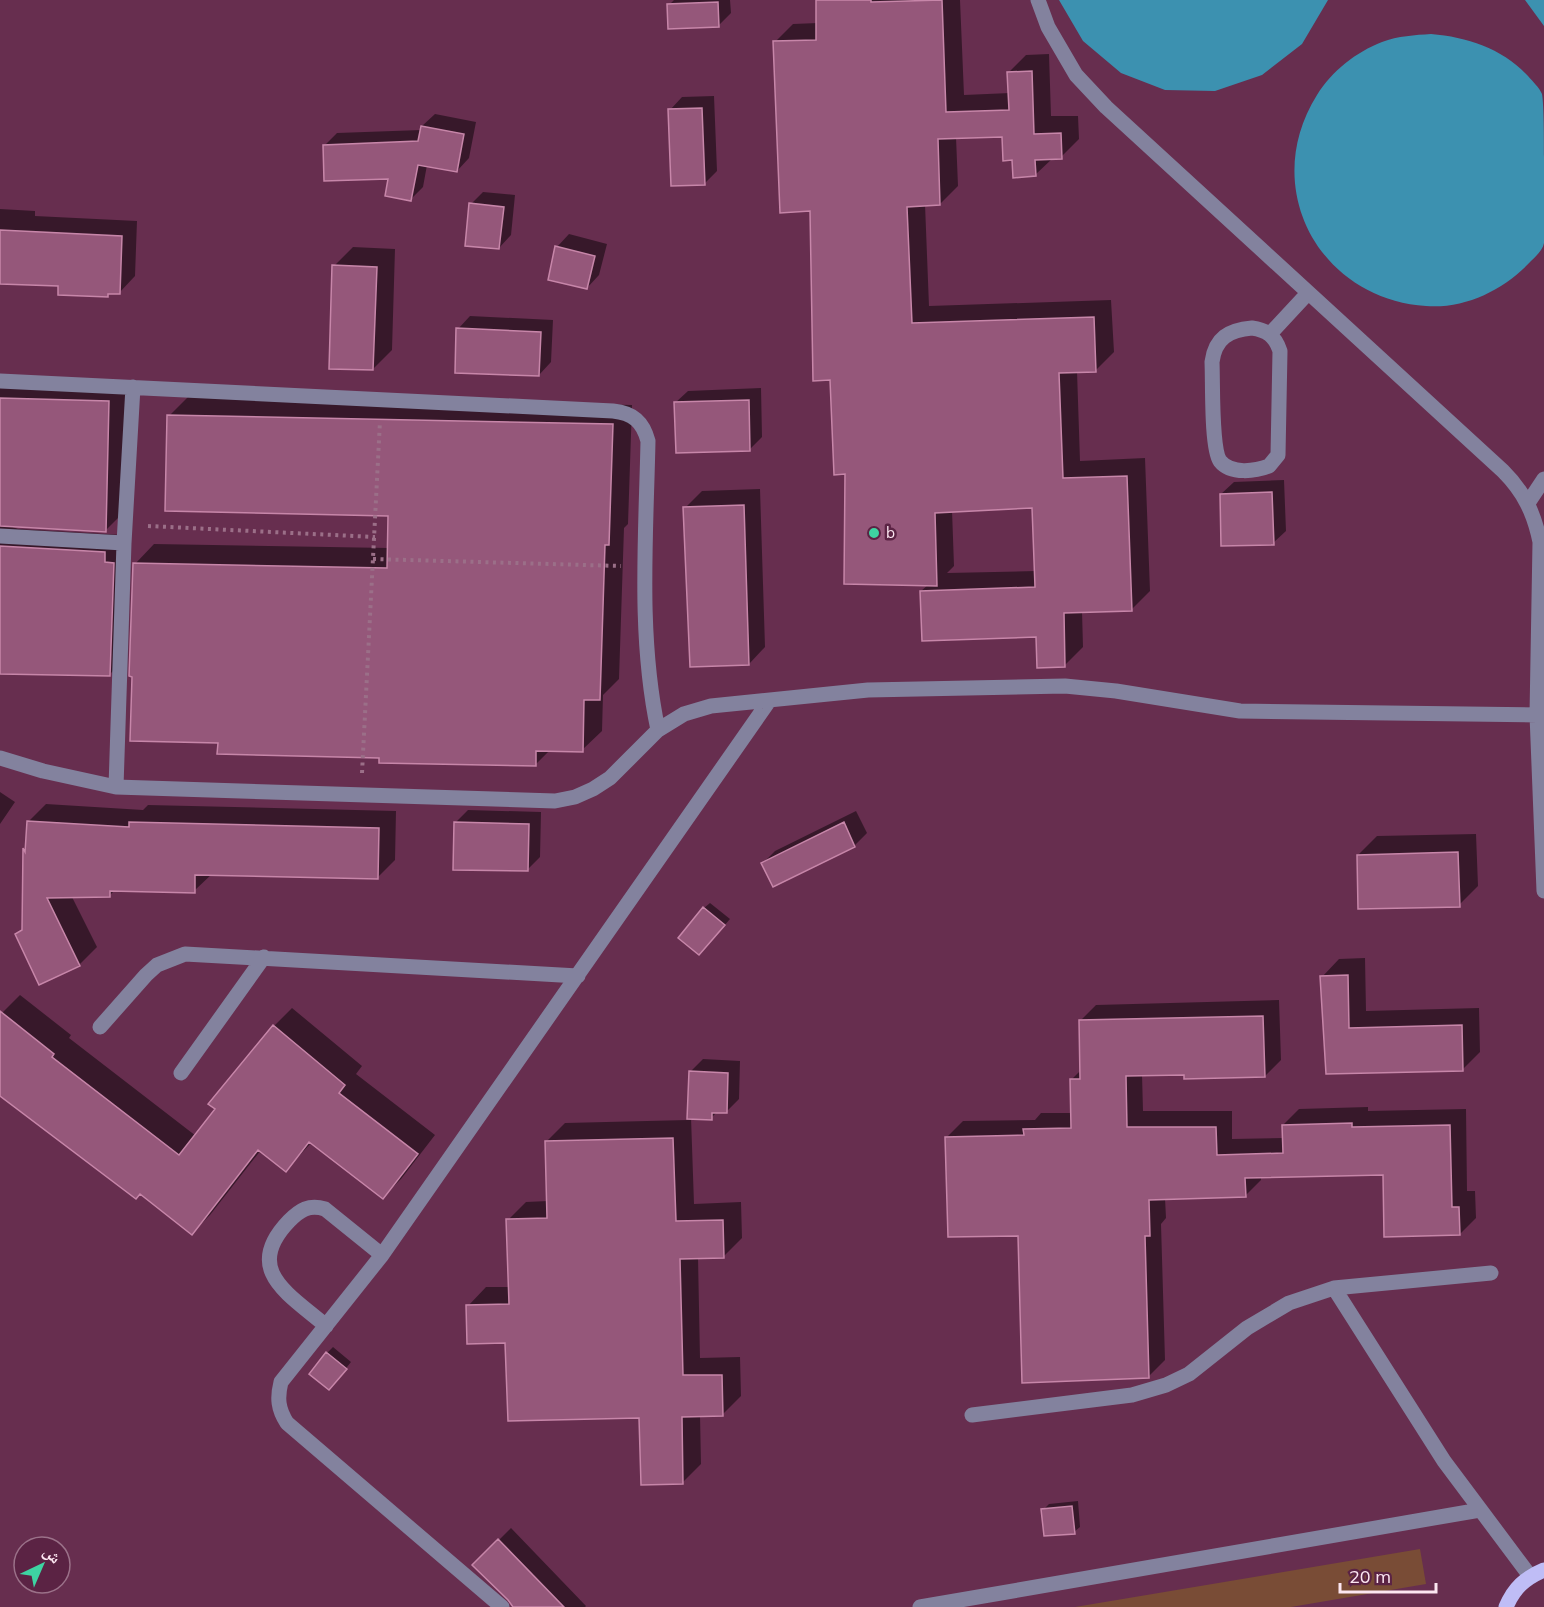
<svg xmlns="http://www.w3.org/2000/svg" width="1544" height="1607" viewBox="0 0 1544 1607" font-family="Mulish,'Noto Naskh Arabic',sans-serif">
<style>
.green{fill:#794c36}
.water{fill:#3c91b0}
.shadow{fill:#0007;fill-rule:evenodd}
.building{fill:#95577a;stroke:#c786a9;stroke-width:1.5}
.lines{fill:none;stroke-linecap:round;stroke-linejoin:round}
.path{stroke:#9b6f88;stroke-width:4;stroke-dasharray:3 4.5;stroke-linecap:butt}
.minor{stroke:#83829e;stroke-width:15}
.major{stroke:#bfbdf6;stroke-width:15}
.poi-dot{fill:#3ed4a2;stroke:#5b2344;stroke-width:2}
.labels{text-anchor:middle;stroke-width:5;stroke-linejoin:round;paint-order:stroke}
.poi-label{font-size:15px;fill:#fce6f1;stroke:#5b2344;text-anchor:start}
</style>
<rect width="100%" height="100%" fill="#672e4f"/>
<path class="green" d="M 1420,1549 L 1426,1584 L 1291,1607 L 1075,1607 Z"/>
<path class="water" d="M 1059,0 L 1328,0 L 1302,44 L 1262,75 L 1215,91 L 1165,90 L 1121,73 L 1083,41 Z
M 1525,0 L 1544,0 L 1544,26 Z
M 1431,34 C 1468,37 1503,49 1528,76 C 1533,82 1539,87 1542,94 C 1544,104 1544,144 1544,157 C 1544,178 1544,199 1544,220 C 1544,227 1544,236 1544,243 C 1543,250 1536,256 1531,261 C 1505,289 1466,309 1426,306 C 1319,299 1259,187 1317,95 C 1332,71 1356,52 1382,42 C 1398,36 1415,35 1431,34 Z"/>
<path class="shadow" d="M 674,0 L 730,0 L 731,13 L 718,26 L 669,5 Z
M 817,0 L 960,0 L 964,95 L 1010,93 L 1008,73 L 1026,55 L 1049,54 L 1051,116 L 1078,116 L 1079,139 L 1061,157 L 1053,158 L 1035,175 L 1014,159 L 1003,135 L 956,137 L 958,186 L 940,204 L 925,204 L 929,306 L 1111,300 L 1114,352 L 1096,370 L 1077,371 L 1080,461 L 1145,458 L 1150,591 L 1132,609 L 1082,611 L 1083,647 L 1065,665 L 1037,636 L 921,591 L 929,584 L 847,473 L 831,379 L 811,210 L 775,42 L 793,24 L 818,23 ZM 1033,506 L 1036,571 L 947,573 L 954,566 L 952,510 Z
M 714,96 L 717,171 L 704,184 L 670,110 L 682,97 Z
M 435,114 L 476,122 L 469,158 L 457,171 L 427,165 L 423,187 L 411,199 L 390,177 L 325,145 L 337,133 L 421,130 L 422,126 Z
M 483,192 L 515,195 L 511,235 L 499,248 L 471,204 Z
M 0,209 L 35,211 L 35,216 L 137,221 L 135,276 L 119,293 L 111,292 L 107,296 L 60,285 L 0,282 Z
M 569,234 L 607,244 L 599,275 L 587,288 L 557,247 Z
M 353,247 L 395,249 L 392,350 L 373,369 L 334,266 Z
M 470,316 L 553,320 L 551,362 L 539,375 L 458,329 Z
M 0,381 L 126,384 L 123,513 L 105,531 L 10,526 L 18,529 L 122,535 L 127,657 L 109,675 L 0,672 Z
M 761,388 L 762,437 L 750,449 L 675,403 L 688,391 Z
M 189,396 L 632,405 L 628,524 L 624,528 L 619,679 L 603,695 L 602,731 L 582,750 L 550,750 L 535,765 L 380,757 L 219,741 L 135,564 L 154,544 L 389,548 L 389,515 L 169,416 Z
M 1284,480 L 1286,531 L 1273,543 L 1221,494 L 1234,482 Z
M 760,489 L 765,647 L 749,664 L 685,508 L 702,491 Z
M 0,792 L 15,802 L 0,824 Z
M 46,804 L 143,810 L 148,805 L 396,811 L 395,860 L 377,878 L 212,874 L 194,891 L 115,890 L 110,895 L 72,897 L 97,947 L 79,965 L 17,934 L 24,927 L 25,839 L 28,836 L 29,821 Z
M 468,810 L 541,812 L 540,857 L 528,869 L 455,823 Z
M 856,811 L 867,833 L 854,846 L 774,885 L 763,863 L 775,851 Z
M 1476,834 L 1478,886 L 1459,905 L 1358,855 L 1377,836 Z
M 710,903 L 730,919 L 705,948 L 704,908 Z
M 1365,958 L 1366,1011 L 1479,1008 L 1480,1052 L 1463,1069 L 1327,1073 L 1322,977 L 1339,959 Z
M 20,995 L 71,1035 L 69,1038 L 196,1136 L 274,1026 L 292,1008 L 362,1066 L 356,1074 L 435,1135 L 401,1179 L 383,1197 L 312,1142 L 286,1170 L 261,1150 L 210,1215 L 192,1233 L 140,1193 L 0,1093 L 0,1015 Z
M 1279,1000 L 1281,1060 L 1265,1076 L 1185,1073 L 1142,1074 L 1143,1111 L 1232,1111 L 1232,1139 L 1284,1138 L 1283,1125 L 1299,1109 L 1368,1107 L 1368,1111 L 1466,1109 L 1467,1191 L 1475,1191 L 1476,1218 L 1460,1234 L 1385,1173 L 1261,1176 L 1261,1180 L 1245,1196 L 1165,1198 L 1166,1218 L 1161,1224 L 1165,1360 L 1149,1376 L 1019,1234 L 947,1137 L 963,1121 L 1035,1120 L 1041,1113 L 1072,1113 L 1071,1080 L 1081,1070 L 1080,1021 L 1096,1005 Z
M 703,1059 L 740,1061 L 739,1099 L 726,1112 L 718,1111 L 711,1118 L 691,1117 L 694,1204 L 741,1202 L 742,1238 L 723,1257 L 698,1257 L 700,1358 L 740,1357 L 741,1396 L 722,1415 L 700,1415 L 701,1464 L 683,1482 L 641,1417 L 507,1341 L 468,1306 L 486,1287 L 510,1287 L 508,1220 L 526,1202 L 548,1201 L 547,1141 L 565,1123 L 688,1120 L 690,1072 Z
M 333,1347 L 351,1362 L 335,1382 L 327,1353 Z
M 1078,1501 L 1080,1527 L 1074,1532 L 1043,1510 L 1049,1504 Z
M 511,1528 L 586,1606 L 585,1607 L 515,1607 L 474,1565 Z"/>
<path class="building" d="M 816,0 L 871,0 L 871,2 L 942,0 L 946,112 L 1009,110 L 1007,72 L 1032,71 L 1034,134 L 1061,133 L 1062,159 L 1035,160 L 1036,176 L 1013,178 L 1012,160 L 1003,161 L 1002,137 L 938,139 L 940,205 L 907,207 L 912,323 L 1094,317 L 1096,372 L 1059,373 L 1063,478 L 1127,476 L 1132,611 L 1064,613 L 1065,667 L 1037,668 L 1036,637 L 922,641 L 920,591 L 1035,587 L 1032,508 L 935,513 L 937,586 L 844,584 L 845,474 L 834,475 L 830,380 L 813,381 L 810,211 L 780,213 L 773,41 L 816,40 Z
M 718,2 L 719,27 L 668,29 L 667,4 Z
M 702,108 L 705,185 L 671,186 L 668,109 Z
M 421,126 L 464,134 L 457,172 L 418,165 L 411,201 L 385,196 L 388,179 L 324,181 L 323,145 L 418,141 Z
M 469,203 L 504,207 L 499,249 L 465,246 Z
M 0,230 L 122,236 L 120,294 L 108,294 L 108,297 L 58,295 L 58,286 L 0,284 Z
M 555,246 L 595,256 L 587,289 L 548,280 Z
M 332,265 L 377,267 L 373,370 L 329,369 Z
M 456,328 L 541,332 L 539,376 L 455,373 Z
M 0,398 L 109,401 L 106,532 L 0,526 Z
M 749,400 L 750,451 L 676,453 L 674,402 Z
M 167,415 L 613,424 L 609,545 L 605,545 L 600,700 L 584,700 L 583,752 L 536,751 L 536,766 L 379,763 L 379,758 L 217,754 L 218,743 L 130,741 L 132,677 L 129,676 L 133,563 L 387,568 L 388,516 L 165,511 Z
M 1272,492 L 1274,545 L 1221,546 L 1220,494 Z
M 744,505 L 749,665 L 690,667 L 683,507 Z
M 0,546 L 105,552 L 105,562 L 114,563 L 110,676 L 0,674 Z
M 27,821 L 129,827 L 129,822 L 379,828 L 378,879 L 195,875 L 195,893 L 110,891 L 110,897 L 47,898 L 80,966 L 39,985 L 15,934 L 22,930 L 23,848 L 25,852 Z
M 454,822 L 529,824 L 528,871 L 453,870 Z
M 844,822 L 855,847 L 773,887 L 761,863 Z
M 1458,852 L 1460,907 L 1358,909 L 1357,855 Z
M 703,907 L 725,925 L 699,955 L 678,938 Z
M 1348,975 L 1349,1028 L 1462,1025 L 1463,1071 L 1326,1074 L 1320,976 Z
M 0,1011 L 54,1054 L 52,1057 L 179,1155 L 215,1109 L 208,1104 L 273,1025 L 345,1085 L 339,1093 L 418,1154 L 383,1199 L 309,1142 L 286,1172 L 258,1150 L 192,1235 L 140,1194 L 136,1199 L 0,1096 Z
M 1263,1016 L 1265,1077 L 1184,1079 L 1184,1075 L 1126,1076 L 1127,1127 L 1216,1127 L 1217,1155 L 1283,1153 L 1282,1125 L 1352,1123 L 1352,1127 L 1450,1125 L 1452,1207 L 1459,1207 L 1460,1235 L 1384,1237 L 1383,1175 L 1245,1178 L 1246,1197 L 1149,1200 L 1150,1236 L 1145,1236 L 1149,1378 L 1022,1383 L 1018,1236 L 948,1237 L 945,1137 L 1024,1135 L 1023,1129 L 1071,1128 L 1070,1079 L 1080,1079 L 1079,1020 Z
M 689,1071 L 728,1073 L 727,1113 L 712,1113 L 712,1120 L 687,1119 Z
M 673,1138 L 676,1221 L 723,1220 L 724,1258 L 680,1259 L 683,1375 L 722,1375 L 723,1416 L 682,1417 L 683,1484 L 641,1485 L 639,1418 L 508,1421 L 505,1343 L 467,1344 L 466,1305 L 509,1304 L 506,1219 L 547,1218 L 545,1141 Z
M 326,1352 L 347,1369 L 329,1390 L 309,1374 Z
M 1072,1506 L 1075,1534 L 1044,1536 L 1041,1509 Z
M 498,1539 L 564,1607 L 513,1607 L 508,1600 L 472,1565 Z"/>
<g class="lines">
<path class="path" d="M 148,526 L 375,537
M 373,559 L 621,566
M 362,773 L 380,421"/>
<path class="minor" d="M 1038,0 L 1048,27 L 1076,75 L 1106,107 L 1503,471 C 1524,492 1534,513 1540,542 L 1537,715 L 1544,891
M 1252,328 C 1267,330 1275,336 1280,351 L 1278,455 L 1269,466 C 1256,471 1231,475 1220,461 C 1211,448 1213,382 1212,362 C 1215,338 1229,330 1252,328 Z
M 1270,334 L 1308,293
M 0,381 L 613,411 C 633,413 643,422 648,441 C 646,537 638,636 658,730
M 1528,503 L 1544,479
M 0,536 L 124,543
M 0,758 L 43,771 L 116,787 L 555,801 L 575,797 L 593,789 L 610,778 L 658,730 L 684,714 L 711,706 L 868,690 L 1065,686 L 1116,691 L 1240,711 L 1537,715 L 1544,721
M 116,787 L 124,543 L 133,387
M 100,1027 L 146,975 L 157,965 L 185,954 L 578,976
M 181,1073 L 264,957
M 1334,1288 L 1444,1461 L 1530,1576
M 326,1326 C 289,1294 242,1270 289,1221 C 300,1210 309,1204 325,1209 L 382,1255
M 972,1415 L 1132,1395 L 1166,1385 L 1189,1374 L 1247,1328 L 1289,1303 L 1334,1288 L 1491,1273
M 502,1607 L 287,1423 C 278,1409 277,1398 281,1382 L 382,1255 L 769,701
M 920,1607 L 1480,1510"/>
<path class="major" d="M 1506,1607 C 1514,1588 1525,1578 1544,1570"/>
</g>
<circle class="poi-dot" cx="874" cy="533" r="6"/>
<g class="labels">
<g class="poi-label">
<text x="886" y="538">b</text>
</g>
</g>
<g transform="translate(42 1565) rotate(44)"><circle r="28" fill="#5b2344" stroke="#9b7189" stroke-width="1.5"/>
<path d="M0-4.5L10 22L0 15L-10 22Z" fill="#3ed4a2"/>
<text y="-9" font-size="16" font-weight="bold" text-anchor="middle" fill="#fce6f1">ش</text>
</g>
<path d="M1340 1583v9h96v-9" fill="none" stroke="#fce6f1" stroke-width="3"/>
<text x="1349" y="1583" font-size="18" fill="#fce6f1" stroke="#5b2344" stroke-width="4.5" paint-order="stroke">20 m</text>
</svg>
